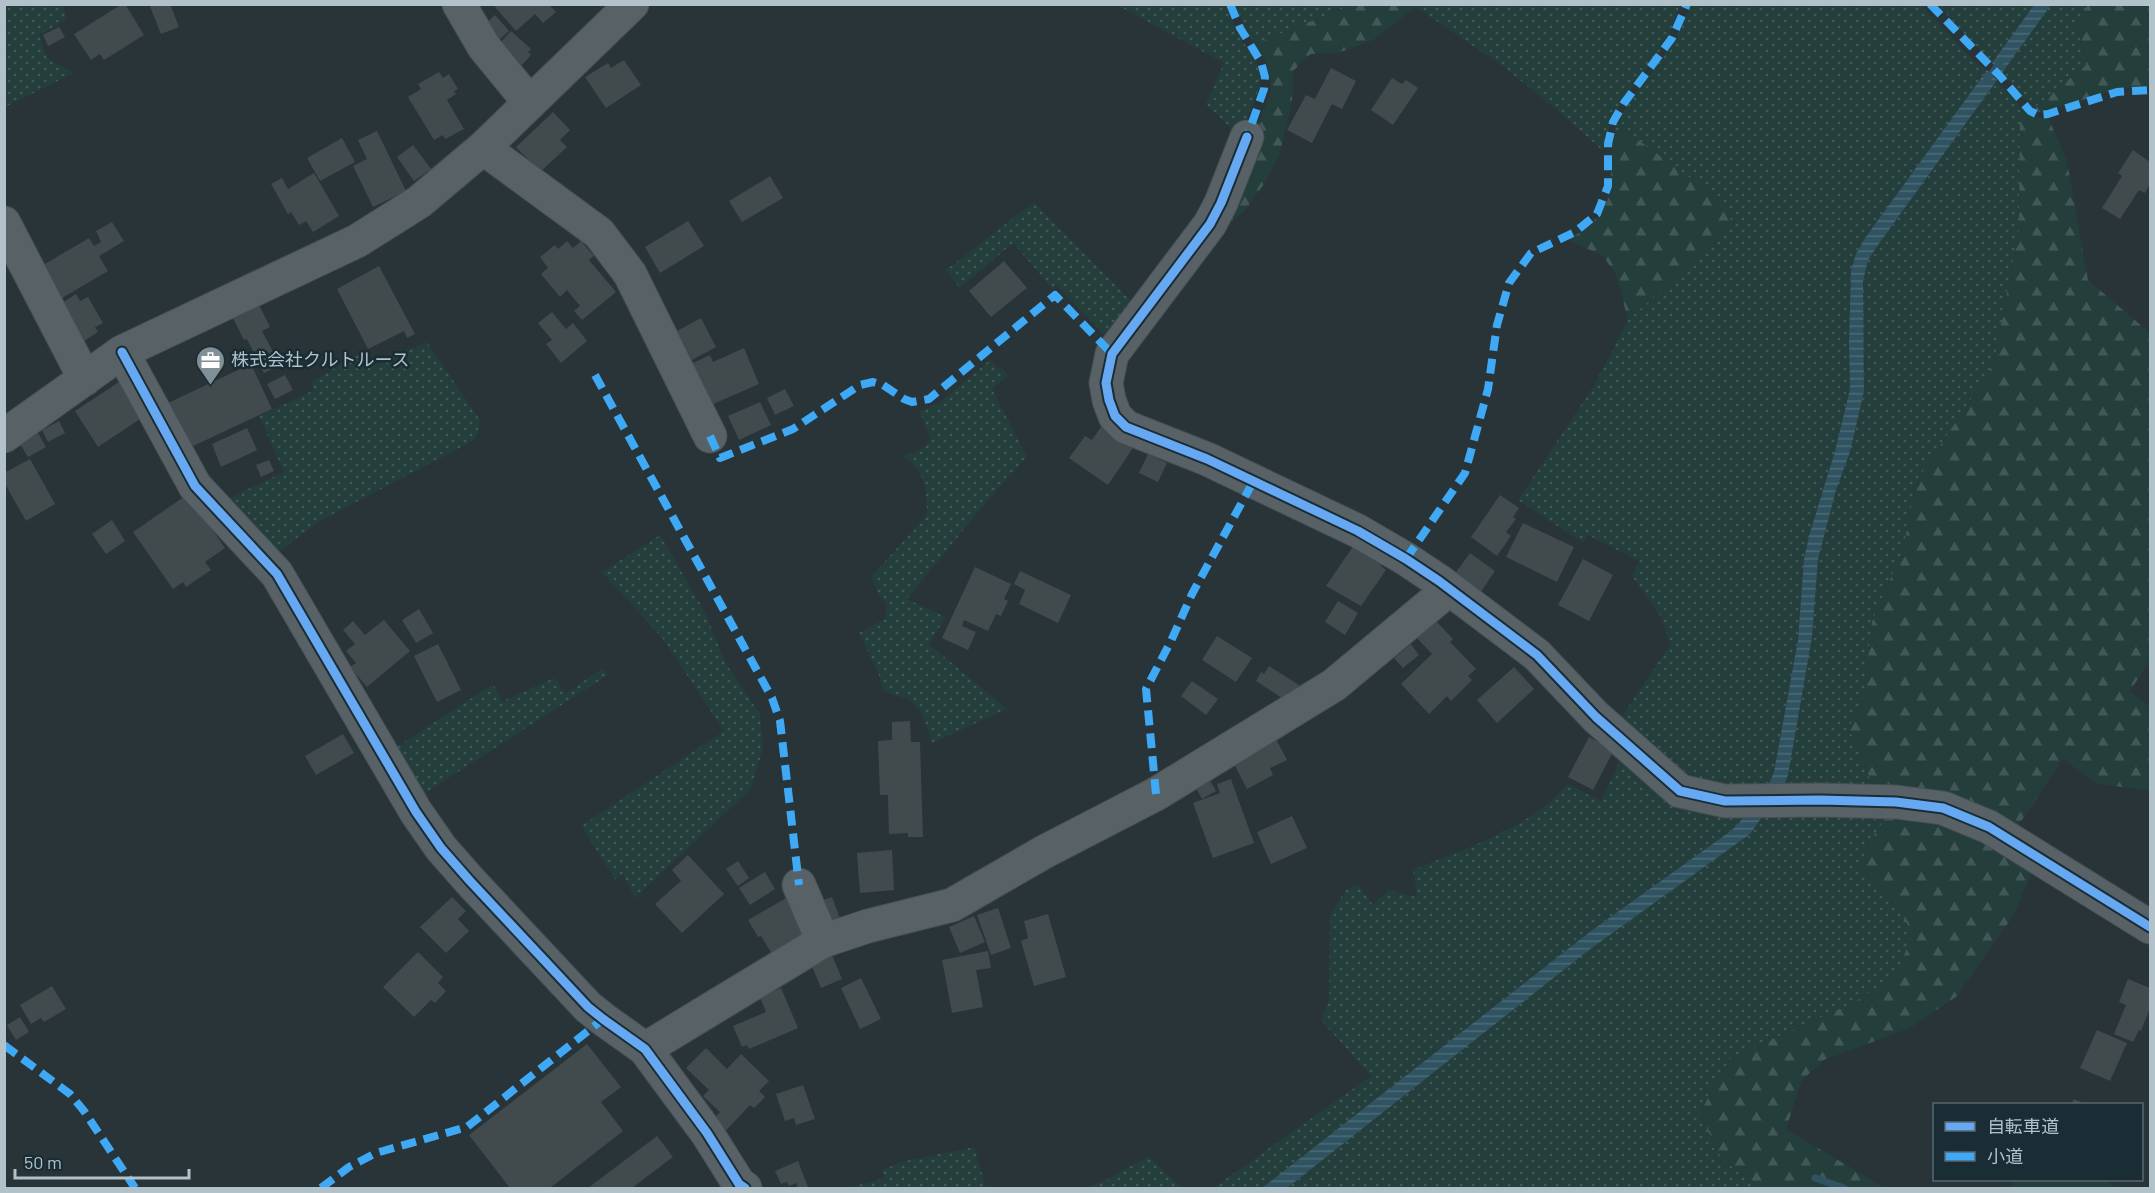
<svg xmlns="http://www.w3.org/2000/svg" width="2155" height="1193" viewBox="0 0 2155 1193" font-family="Barlow,'Noto Sans JP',sans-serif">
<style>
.grass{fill:url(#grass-dots)}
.forest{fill:url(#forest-firs)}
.water{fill:url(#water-rules)}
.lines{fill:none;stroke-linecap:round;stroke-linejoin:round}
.stream{stroke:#305362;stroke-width:7}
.building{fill:#414b4e}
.minor-casing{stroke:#464f53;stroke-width:35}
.minor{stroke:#586266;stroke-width:33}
.quiet{stroke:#3fa9f5;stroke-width:8;stroke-dasharray:15 8;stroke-linecap:butt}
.cycleway-casing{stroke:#1a2c34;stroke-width:13}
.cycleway{stroke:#66a8f1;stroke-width:9}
.labels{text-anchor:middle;stroke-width:5;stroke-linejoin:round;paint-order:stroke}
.poi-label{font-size:18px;fill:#b1c2ca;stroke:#1a2c34;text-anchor:start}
</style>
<defs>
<pattern id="grass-dots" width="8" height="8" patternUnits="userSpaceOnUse" patternTransform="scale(1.5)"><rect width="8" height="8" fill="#243e3b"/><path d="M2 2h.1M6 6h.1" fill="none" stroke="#415856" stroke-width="1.8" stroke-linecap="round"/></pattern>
<pattern id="forest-firs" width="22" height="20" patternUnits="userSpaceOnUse" patternTransform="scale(1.5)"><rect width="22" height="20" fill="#243e3b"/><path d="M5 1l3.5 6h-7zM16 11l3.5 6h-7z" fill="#415856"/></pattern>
<pattern id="water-rules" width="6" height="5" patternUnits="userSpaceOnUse" patternTransform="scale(1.5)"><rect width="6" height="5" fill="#305362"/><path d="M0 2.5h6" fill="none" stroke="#4c6a77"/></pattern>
</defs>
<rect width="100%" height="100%" fill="#283438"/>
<path class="grass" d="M 5,4 L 63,5 L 67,20 L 39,35 L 47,58 L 74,73 L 5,107 Z
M 1117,5 L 1226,5 L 1236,31 L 1256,61 L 1261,75 L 1259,88 L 1240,137 L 1206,104 L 1224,63 Z
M 1235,5 L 1367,5 L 1341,9 L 1255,44 L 1244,26 Z
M 1392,5 L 1680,5 C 1676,16 1672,28 1667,39 C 1644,81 1612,100 1603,151 L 1558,111 L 1505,68 L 1416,7 Z
M 1691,5 L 1921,5 L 1977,64 L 1987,70 L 1865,238 L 1851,270 L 1849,342 L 1850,389 L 1835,451 L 1809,536 L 1804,559 L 1798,640 L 1774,772 L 1766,791 L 1696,788 L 1616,725 L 1670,645 L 1661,617 L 1632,576 L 1639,561 L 1588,535 L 1583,543 L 1518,500 L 1595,384 L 1628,320 L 1730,228 L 1637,139 L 1615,130 L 1627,106 L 1675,40 Z
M 1938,5 L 2034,5 L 1992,63 Z
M 2051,5 L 2088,5 L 2076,22 L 2086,65 L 2033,109 L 2002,73 Z
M 1997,80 L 2020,106 L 2019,230 L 1993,366 L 1916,482 L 1903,550 L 1872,622 L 1864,696 L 1849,728 L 1876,793 L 1782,791 L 1812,637 L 1818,559 L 1836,490 L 1850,452 L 1855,428 L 1865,366 L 1863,339 L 1863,281 L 1868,260 L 1878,245 Z
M 1034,202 L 1138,308 L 1108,339 L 1056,285 L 1052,288 L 1013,243 L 960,288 L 946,270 Z
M 427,342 L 480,420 L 478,434 L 473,441 L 320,521 L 274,555 L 223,501 L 284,472 L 259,416 L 314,390 L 311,382 L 363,352 L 372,366 Z
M 991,359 L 996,367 L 1002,368 L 1008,376 L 992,389 L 1027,457 L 992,495 L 907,599 L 946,617 L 929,644 L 1007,709 L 932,743 L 921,712 L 910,700 L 883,691 L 879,675 L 859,633 L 885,619 L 887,604 L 879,595 L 871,577 L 927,515 C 926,488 927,474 903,456 C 939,445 932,441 919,411 L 938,404 Z
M 660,535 L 705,612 L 725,662 L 760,714 L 763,749 L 750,790 L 635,898 L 623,875 L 615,879 L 581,826 L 724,731 L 663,639 L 602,572 Z
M 603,668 L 608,675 L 419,797 L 392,750 L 493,684 L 503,701 L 554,678 L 566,693 Z
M 1622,756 L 1751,810 L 1732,830 L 1591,931 L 1262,1188 L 1213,1188 L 1371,1076 L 1321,1020 L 1329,1000 L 1330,914 L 1346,890 L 1358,885 L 1373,905 L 1388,890 L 1417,897 L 1413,870 C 1466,848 1529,829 1568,784 L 1601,801 Z
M 1768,808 L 1890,811 L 1877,890 L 1899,911 L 1913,933 L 1901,963 L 1890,980 L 1853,1003 L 1732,1057 L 1716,1081 L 1700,1113 L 1722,1160 L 1759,1185 L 1767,1188 L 1287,1188 L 1589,950 L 1750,834 Z
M 974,1147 L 986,1188 L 850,1188 L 851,1187 L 885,1178 L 882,1170 L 905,1161 Z
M 1149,1156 L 1182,1188 L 1086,1188 L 1106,1180 Z"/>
<path class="forest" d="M 1367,4 L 1416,7 L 1373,40 L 1338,53 L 1311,54 L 1293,71 L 1292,103 L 1279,156 L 1264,184 L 1244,212 L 1205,241 L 1230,200 L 1271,90 C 1271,72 1265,59 1255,44 L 1341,9 Z
M 2088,5 L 2150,5 L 2150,87 L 2122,88 L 2046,111 L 2039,112 L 2033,109 L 2086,65 L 2076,22 Z
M 2020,106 C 2029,116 2035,120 2048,117 L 2067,161 L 2088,280 L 2150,333 L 2150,660 L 2130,691 L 2150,707 L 2150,788 L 2142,790 L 2095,783 L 2063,759 L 2013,833 L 1876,793 L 1849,728 L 1864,695 L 1872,622 L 1903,550 L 1916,482 L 1993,366 L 2019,230 Z
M 1615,130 L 1637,139 L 1719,199 L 1731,210 L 1730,228 L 1628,320 L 1616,275 L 1603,256 L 1568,240 C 1589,227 1611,210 1611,182 C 1611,164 1609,148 1615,130 Z
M 1890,811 L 1940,817 L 2033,870 L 2013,916 L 1957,996 L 1910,1028 L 1824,1060 L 1802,1080 L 1786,1129 L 1885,1188 L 1767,1188 L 1759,1185 L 1722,1160 L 1700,1114 L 1716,1081 L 1732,1057 L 1853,1003 L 1890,979 L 1901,963 L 1913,933 L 1899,911 L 1877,890 L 1860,866 L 1872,838 Z
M 2013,1180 L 2106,1180 L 2117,1188 L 1993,1188 L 2010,1186 Z"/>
<path class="water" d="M 2034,5 L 2051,5 L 2002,73 L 1992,63 Z
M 1987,70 L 1997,80 L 1878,245 L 1868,260 L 1863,281 L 1864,391 L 1850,452 L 1836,490 L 1818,559 L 1812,637 L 1788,775 L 1782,791 L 1766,791 L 1774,772 L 1798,640 L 1804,559 L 1809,536 L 1835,451 L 1850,389 L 1849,342 L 1851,270 L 1856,254 L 1865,238 Z
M 1751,810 L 1767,810 L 1750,834 L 1589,950 L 1287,1188 L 1262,1188 L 1591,931 L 1732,830 Z"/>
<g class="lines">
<path class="stream" d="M 1986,81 L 2001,61
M 1815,1178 L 1844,1188"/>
</g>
<path class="building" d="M 122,4 L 125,4 L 144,35 L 104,60 L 100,54 L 91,60 L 74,34 Z
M 149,4 L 170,4 L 179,27 L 161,34 Z
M 498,4 L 551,4 L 550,6 L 556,12 L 543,23 L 535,14 L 516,31 L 495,7 Z
M 495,15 L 509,31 L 496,43 L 482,27 Z
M 59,27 L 65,37 L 48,46 L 43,35 Z
M 511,31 L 531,49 L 528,52 L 531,55 L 522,65 L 518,62 L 513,68 L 494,50 Z
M 624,60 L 641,85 L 606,108 L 585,77 L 608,63 L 611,68 Z
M 1331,68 L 1356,81 L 1342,109 L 1332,104 L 1312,143 L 1287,130 L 1306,95 L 1315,99 Z
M 439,72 L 443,78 L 449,74 L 458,89 L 454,91 L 456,94 L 447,100 L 464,129 L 445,139 L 443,135 L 434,140 L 408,97 L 421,89 L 418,84 Z
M 1392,78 L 1402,84 L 1406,80 L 1418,88 L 1393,125 L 1371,110 Z
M 553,112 L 570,130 L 560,140 L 567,147 L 540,172 L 516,147 Z
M 377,131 L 406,191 L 373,207 L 353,166 L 367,159 L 358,140 Z
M 342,138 L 355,162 L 320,181 L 307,158 Z
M 413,145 L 431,169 L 414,181 L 397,157 Z
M 2133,150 L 2150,162 L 2150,184 L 2145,193 L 2139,190 L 2120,219 L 2102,208 L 2122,176 L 2118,173 Z
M 314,173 L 339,216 L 313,232 L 306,221 L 299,225 L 291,212 L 288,214 L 271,184 L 282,178 L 288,189 Z
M 770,176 L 783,198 L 742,222 L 729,201 Z
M 688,221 L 704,246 L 660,273 L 645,247 Z
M 112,222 L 124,241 L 99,256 L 108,271 L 57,301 L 38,268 L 89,238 L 94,246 L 101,242 L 96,231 Z
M 567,241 L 573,248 L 581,241 L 594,256 L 589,260 L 616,292 L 582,320 L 574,311 L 580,306 L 567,290 L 560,297 L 541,274 L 548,268 L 540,257 L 555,245 L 558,249 Z
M 1004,261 L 1027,288 L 991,317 L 969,291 Z
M 379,266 L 415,334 L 407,338 L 404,331 L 368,349 L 337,289 Z
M 76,294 L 80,301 L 88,297 L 103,323 L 95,327 L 98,332 L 81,343 L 59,305 Z
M 259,305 L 270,327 L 262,331 L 280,365 L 264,373 L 247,339 L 244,340 L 233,318 Z
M 552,312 L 566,329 L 573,323 L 587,341 L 561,363 L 546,344 L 552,340 L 538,323 Z
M 701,318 L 716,347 L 692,360 L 677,331 Z
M 744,348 L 759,384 L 711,405 L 693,363 L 710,355 L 713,362 Z
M 251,364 L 272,409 L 189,448 L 168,403 Z
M 285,375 L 293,390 L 275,399 L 267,384 Z
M 119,382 L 143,417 L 98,447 L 75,411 Z
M 785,389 L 794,406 L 775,415 L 767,398 Z
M 760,402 L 771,425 L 739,440 L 728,416 Z
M 59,421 L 65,433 L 48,442 L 42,430 Z
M 1103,424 L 1135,445 L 1108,485 L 1069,458 L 1085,436 L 1092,440 Z
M 247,428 L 257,450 L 221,467 L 212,444 Z
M 38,433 L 46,447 L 28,457 L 20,444 Z
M 1148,454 L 1167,463 L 1158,482 L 1139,473 Z
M 30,459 L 55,504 L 26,521 L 4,482 L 4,473 Z
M 269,460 L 274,471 L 261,477 L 256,465 Z
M 188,494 L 225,548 L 205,562 L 211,570 L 186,587 L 183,582 L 173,589 L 133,532 Z
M 1500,495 L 1519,508 L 1513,517 L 1516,519 L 1506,532 L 1511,536 L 1497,556 L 1471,537 Z
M 112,520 L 125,541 L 106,554 L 92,534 Z
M 1523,523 L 1574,547 L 1557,582 L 1506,557 Z
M 1356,542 L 1384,562 L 1381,566 L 1386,570 L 1361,606 L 1326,586 Z
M 1470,553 L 1495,571 L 1480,593 L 1454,575 Z
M 1583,559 L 1613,575 L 1589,621 L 1558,605 Z
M 975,567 L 1011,584 L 1004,599 L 1008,601 L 1001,616 L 996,614 L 988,631 L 964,620 L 962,626 L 976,632 L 968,650 L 942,638 Z
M 1020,571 L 1071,595 L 1058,623 L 1019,604 L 1025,590 L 1014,584 Z
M 1338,601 L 1358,613 L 1345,635 L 1325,622 Z
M 419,609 L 433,633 L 416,643 L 402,620 Z
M 1434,619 L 1453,639 L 1450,642 L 1476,669 L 1468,676 L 1472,680 L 1451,701 L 1447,696 L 1429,714 L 1401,684 L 1432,654 L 1416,637 Z
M 384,620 L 410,651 L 367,687 L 350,667 L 356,663 L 346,651 L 355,644 L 343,630 L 353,621 L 365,635 Z
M 1217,636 L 1252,658 L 1236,682 L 1202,660 Z
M 438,644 L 461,690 L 437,702 L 414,656 Z
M 1411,644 L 1419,655 L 1403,668 L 1394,658 Z
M 1269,666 L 1299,685 L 1292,696 L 1285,700 L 1256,681 L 1261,672 L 1264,674 Z
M 1514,667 L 1534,689 L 1497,723 L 1477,700 Z
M 1192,681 L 1218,699 L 1206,715 L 1181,696 Z
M 910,721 L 911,742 L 920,742 L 923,837 L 908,837 L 908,833 L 889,834 L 888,795 L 880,795 L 878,741 L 892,740 L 892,722 Z
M 343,734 L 354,753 L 316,775 L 305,756 Z
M 1275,737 L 1287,760 L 1270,768 L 1273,775 L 1247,789 L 1232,760 Z
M 1589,737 L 1614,750 L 1593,790 L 1568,777 Z
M 1208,777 L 1216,791 L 1202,799 L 1194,784 Z
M 1231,779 L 1254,843 L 1213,858 L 1193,803 L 1220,793 L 1217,784 Z
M 1292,816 L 1307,848 L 1271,864 L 1257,832 Z
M 892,850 L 894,890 L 860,893 L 857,853 Z
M 688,855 L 724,894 L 682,933 L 655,904 L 681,881 L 672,870 Z
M 738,861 L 749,878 L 738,886 L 726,869 Z
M 765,872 L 775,889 L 750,905 L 739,888 Z
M 452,897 L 466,911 L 458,919 L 469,931 L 446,953 L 420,927 Z
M 832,897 L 841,921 L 825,928 L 815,903 Z
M 786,898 L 806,934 L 772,954 L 761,936 L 758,937 L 748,920 Z
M 998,908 L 1011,948 L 991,955 L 977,915 Z
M 1048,914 L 1066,977 L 1034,986 L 1021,941 L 1028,938 L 1024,921 Z
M 974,916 L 985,942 L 960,953 L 949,927 Z
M 988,951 L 991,968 L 976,970 L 983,1007 L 952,1013 L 942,960 Z
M 418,952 L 443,977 L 438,983 L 446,991 L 435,1003 L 431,1000 L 414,1017 L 383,987 Z
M 832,955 L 842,979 L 821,988 L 811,964 Z
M 861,978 L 881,1019 L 860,1029 L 841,988 Z
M 2128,979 L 2150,988 L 2150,1008 L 2141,1031 L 2139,1030 L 2133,1042 L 2114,1034 L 2126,1005 L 2119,1002 Z
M 52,986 L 66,1009 L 44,1022 L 41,1018 L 31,1024 L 20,1005 Z
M 781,988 L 798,1028 L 749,1049 L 747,1045 L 742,1047 L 733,1026 L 766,1012 L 760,997 Z
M 20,1017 L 29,1032 L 16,1040 L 7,1025 Z
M 2097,1030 L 2127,1043 L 2110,1081 L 2080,1068 Z
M 587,1044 L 621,1087 L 601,1102 L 623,1131 L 550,1188 L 510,1188 L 469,1135 Z
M 706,1048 L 727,1069 L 741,1054 L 769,1081 L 759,1091 L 765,1097 L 754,1108 L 750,1105 L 719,1138 L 707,1126 L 720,1112 L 703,1096 L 709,1090 L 686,1068 Z
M 803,1085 L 815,1119 L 796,1125 L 794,1118 L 785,1121 L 776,1094 Z
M 2074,1099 L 2086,1104 L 2071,1104 Z
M 657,1136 L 673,1157 L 632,1188 L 588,1188 Z
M 798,1161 L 808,1187 L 798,1188 L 796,1183 L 789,1186 L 787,1182 L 781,1184 L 775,1171 Z"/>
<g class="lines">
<defs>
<path id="minor" d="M 459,4 L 484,47 L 530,103
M 1247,137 L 1221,203 L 1210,224 L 1112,354 L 1106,383 L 1109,400 L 1115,416 L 1126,427 L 1207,459 L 1358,531 L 1406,559 L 1439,581 L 1537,655 L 1596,717 L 1680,791 L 1725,801 L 1820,800 L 1896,802 L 1943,808 L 1989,827 L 2150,927
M 483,148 L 599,233 L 630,274 L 710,436
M 4,223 L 85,379
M 122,352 L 195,486 L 277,574 L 416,812 L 441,848 L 470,881 L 588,1007 L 603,1019 L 645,1049 L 707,1133 L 739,1184 L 745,1188
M 4,436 L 122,352 L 357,241 L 419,202 L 483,148 L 632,4
M 799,885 L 823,941
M 645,1049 L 823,941 L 868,926 L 952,905 L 1044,852 L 1156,794 L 1334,685 L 1448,590"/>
</defs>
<use href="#minor" class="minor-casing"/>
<use href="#minor" class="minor"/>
<path class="quiet" d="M 1230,4 L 1240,28 L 1261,62 L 1265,77 L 1264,89 L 1247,137
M 1930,4 L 2000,76 L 2030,111 L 2038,115 L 2048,114 L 2117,92 L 2150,90
M 595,375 L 772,698 L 780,721 L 799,885
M 710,436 L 720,458 L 793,429 L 860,385 L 873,382 L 883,385 L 904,399 L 912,402 L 929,399 L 1055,295 L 1112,354
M 1406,559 L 1465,473 L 1488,389 L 1497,325 L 1509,283 L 1531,253 L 1575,232 L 1597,214 L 1608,186 L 1608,144 L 1613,122 L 1624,103 L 1672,38 L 1687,4
M 1156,794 L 1146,689 L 1171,641 L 1192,594 L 1253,482
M 4,1045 L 70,1094 L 84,1111 L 135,1188
M 321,1188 L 349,1167 L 376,1153 L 467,1127 L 603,1019"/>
<defs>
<path id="cycleway" d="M 1247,137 L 1221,203 L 1210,224 L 1112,354 L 1106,383 L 1109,400 L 1115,416 L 1126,427 L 1207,459 L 1358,531 L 1406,559 L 1439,581 L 1537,655 L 1596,717 L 1680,791 L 1725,801 L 1820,800 L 1896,802 L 1943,808 L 1989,827 L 2150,927
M 122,352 L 195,486 L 277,574 L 416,812 L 441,848 L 470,881 L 588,1007 L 603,1019 L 645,1049 L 707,1133 L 739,1184 L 745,1188"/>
</defs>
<use href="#cycleway" class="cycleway-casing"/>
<use href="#cycleway" class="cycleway"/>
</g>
<defs>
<symbol id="office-pin" viewBox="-11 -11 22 30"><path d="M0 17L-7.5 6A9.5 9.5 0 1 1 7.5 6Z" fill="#819097" stroke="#1a2c34"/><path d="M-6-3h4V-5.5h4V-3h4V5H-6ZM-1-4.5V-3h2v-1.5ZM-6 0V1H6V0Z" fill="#fff"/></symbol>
</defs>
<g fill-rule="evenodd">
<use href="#office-pin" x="194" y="344" width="33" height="45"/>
</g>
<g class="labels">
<g class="poi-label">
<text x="231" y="366">株式会社クルトルース</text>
</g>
</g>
<rect width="2155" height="1193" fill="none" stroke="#b1c2ca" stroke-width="12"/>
<rect x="1933" y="1103" width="210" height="78" fill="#1a2c34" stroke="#566870" stroke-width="1.5"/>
<rect x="1945" y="1122" width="30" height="9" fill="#66a8f1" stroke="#566870" stroke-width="1.5"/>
<text x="1987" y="1133" font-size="18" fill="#b1c2ca">自転車道</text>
<rect x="1945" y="1152" width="30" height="9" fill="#3fa9f5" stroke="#566870" stroke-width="1.5"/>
<text x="1987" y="1163" font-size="18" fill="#b1c2ca">小道</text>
<path d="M15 1169v9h174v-9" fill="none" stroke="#b1c2ca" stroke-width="3"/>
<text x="24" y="1169" font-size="18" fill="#b1c2ca" stroke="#1a2c34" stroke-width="4.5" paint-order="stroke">50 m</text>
</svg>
